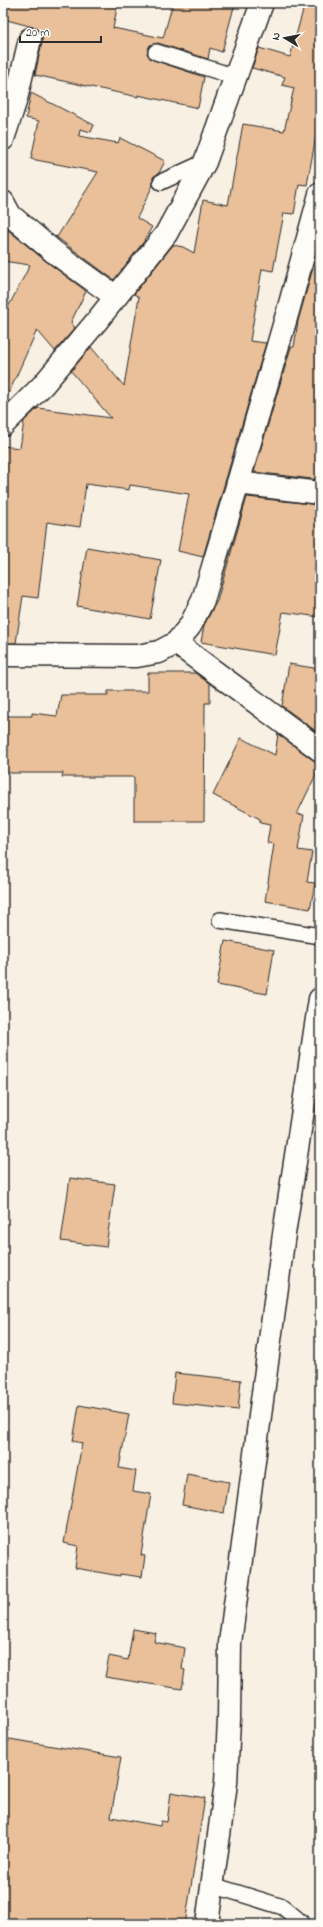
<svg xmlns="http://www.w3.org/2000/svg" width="323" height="1927" viewBox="0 0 323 1927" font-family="'Indie Flower',sans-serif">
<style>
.building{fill:#e9c099;stroke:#2b2b2b}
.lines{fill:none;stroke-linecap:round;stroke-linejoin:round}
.lane-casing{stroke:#2b2b2b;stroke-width:18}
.street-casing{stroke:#2b2b2b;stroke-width:25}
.secondary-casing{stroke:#2b2b2b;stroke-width:25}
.lane{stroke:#fdfcf7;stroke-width:15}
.street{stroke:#fdfcf7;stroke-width:22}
.secondary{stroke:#fdfcf7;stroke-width:22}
</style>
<rect width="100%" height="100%" fill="#f9f0e4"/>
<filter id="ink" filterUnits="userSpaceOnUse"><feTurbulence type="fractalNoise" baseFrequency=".025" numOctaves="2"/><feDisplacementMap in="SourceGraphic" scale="8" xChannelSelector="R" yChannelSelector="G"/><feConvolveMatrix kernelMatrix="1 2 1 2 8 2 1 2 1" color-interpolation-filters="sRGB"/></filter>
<g filter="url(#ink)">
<path class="building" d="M 3,3 L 118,3 L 113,28 L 163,38 L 173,3 L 235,3 L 222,52 L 210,48 L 208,59 L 158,43 L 150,45 L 148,49 L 147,54 L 153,60 L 204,77 L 198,108 L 138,95 L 138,97 L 35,75 L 42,42 L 42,35 L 37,28 L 3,19 Z
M 305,3 L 320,3 L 320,114 L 307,185 L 299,184 L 294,214 L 284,213 L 273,271 L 262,269 L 250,341 L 266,343 L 203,557 L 178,551 L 189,494 L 130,485 L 129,490 L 86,484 L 80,527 L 47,522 L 38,598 L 23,596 L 16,643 L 3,643 L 3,446 L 20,448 L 24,421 L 38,408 L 111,418 L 71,371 L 91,347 L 124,386 L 139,297 L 134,294 L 173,245 L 183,247 L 194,253 L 203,200 L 228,205 L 243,124 L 284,131 L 294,88 L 282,85 L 285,77 L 252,68 L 259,48 L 290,57 Z
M 31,93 L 94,125 L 91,132 L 80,129 L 79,136 L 118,143 L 120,138 L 165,161 L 159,173 L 153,177 L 153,185 L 137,218 L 152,227 L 144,240 L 145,240 L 114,280 L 55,236 L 57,237 L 98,172 L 31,159 L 39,121 L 26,118 Z
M 3,229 L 8,230 L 47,262 L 86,291 L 71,322 L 75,328 L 55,351 L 37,330 L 3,406 L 3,317 L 30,265 L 3,261 Z
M 315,261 L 320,262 L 320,480 L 254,472 L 291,347 L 294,347 L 298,321 Z
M 247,497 L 320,505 L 320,617 L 283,612 L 275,655 L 201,642 L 204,625 L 217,601 Z
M 87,547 L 161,560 L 150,619 L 77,606 Z
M 289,664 L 320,669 L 320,734 L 282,706 Z
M 148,673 L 195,673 L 210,684 L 210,703 L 205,703 L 204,821 L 134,821 L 134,777 L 62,777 L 63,773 L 3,773 L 3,716 L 32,716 L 32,713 L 57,716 L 61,695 L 108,695 L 108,691 L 148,691 Z
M 278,734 L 313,760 L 320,762 L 320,766 L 297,814 L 304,815 L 298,850 L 312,852 L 307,882 L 315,883 L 310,909 L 265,901 L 274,844 L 267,843 L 270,825 L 260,823 L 260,819 L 213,795 L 241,738 L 275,755 Z
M 225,941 L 274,950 L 267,994 L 217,985 Z
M 70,1178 L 115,1184 L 106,1247 L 61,1241 Z
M 175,1373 L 241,1380 L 238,1410 L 172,1403 Z
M 79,1405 L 129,1414 L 119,1468 L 136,1471 L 133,1491 L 151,1494 L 141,1555 L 145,1556 L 142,1577 L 120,1574 L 120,1576 L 75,1568 L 78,1546 L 64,1543 L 82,1443 L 73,1441 Z
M 187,1474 L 229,1482 L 224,1513 L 182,1505 Z
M 133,1629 L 156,1633 L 154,1642 L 185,1648 L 182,1669 L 185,1670 L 182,1689 L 105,1677 L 109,1656 L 128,1660 Z
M 3,1738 L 121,1757 L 111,1817 L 160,1826 L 161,1821 L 167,1822 L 171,1792 L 205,1798 L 185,1924 L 3,1924 Z"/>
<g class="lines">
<defs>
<path id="lane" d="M 156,52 L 236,77
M 161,182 L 205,162
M 220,920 L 320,936
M 212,1885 L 283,1907 L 303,1924"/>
<path id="street" d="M 3,139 L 16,99 L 30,39
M 3,202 L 10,215 L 54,252 L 116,297
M 3,425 L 43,385 L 96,322 L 166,234 L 205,162 L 262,3
M 238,483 L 320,493
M 176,643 L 320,750
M 207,1924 L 226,1783 L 229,1719 L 230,1643 L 284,1234 L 320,999"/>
<path id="secondary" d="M 3,655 L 137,656 L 159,652 L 176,643 L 190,626 L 203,600 L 238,483 L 288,311 L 320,194"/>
</defs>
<use href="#lane" class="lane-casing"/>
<use href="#street" class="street-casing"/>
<use href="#secondary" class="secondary-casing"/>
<use href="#lane" class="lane"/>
<use href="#street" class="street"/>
<use href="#secondary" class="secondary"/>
</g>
</g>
<rect width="323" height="1927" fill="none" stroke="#fdfcf7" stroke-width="16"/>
<rect x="8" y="8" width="307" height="1911" fill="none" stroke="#2b2b2b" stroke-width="1.5" filter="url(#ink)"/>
<g transform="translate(285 38) rotate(280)" stroke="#fdfcf7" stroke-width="3" paint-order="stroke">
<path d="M0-3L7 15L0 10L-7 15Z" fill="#2b2b2b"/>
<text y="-6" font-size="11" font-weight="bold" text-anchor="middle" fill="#2b2b2b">N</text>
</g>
<path d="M20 36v6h81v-6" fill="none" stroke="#2b2b2b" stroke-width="2"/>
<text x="26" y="36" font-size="12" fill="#2b2b2b" stroke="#fdfcf7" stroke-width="3" paint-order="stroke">20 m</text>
</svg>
